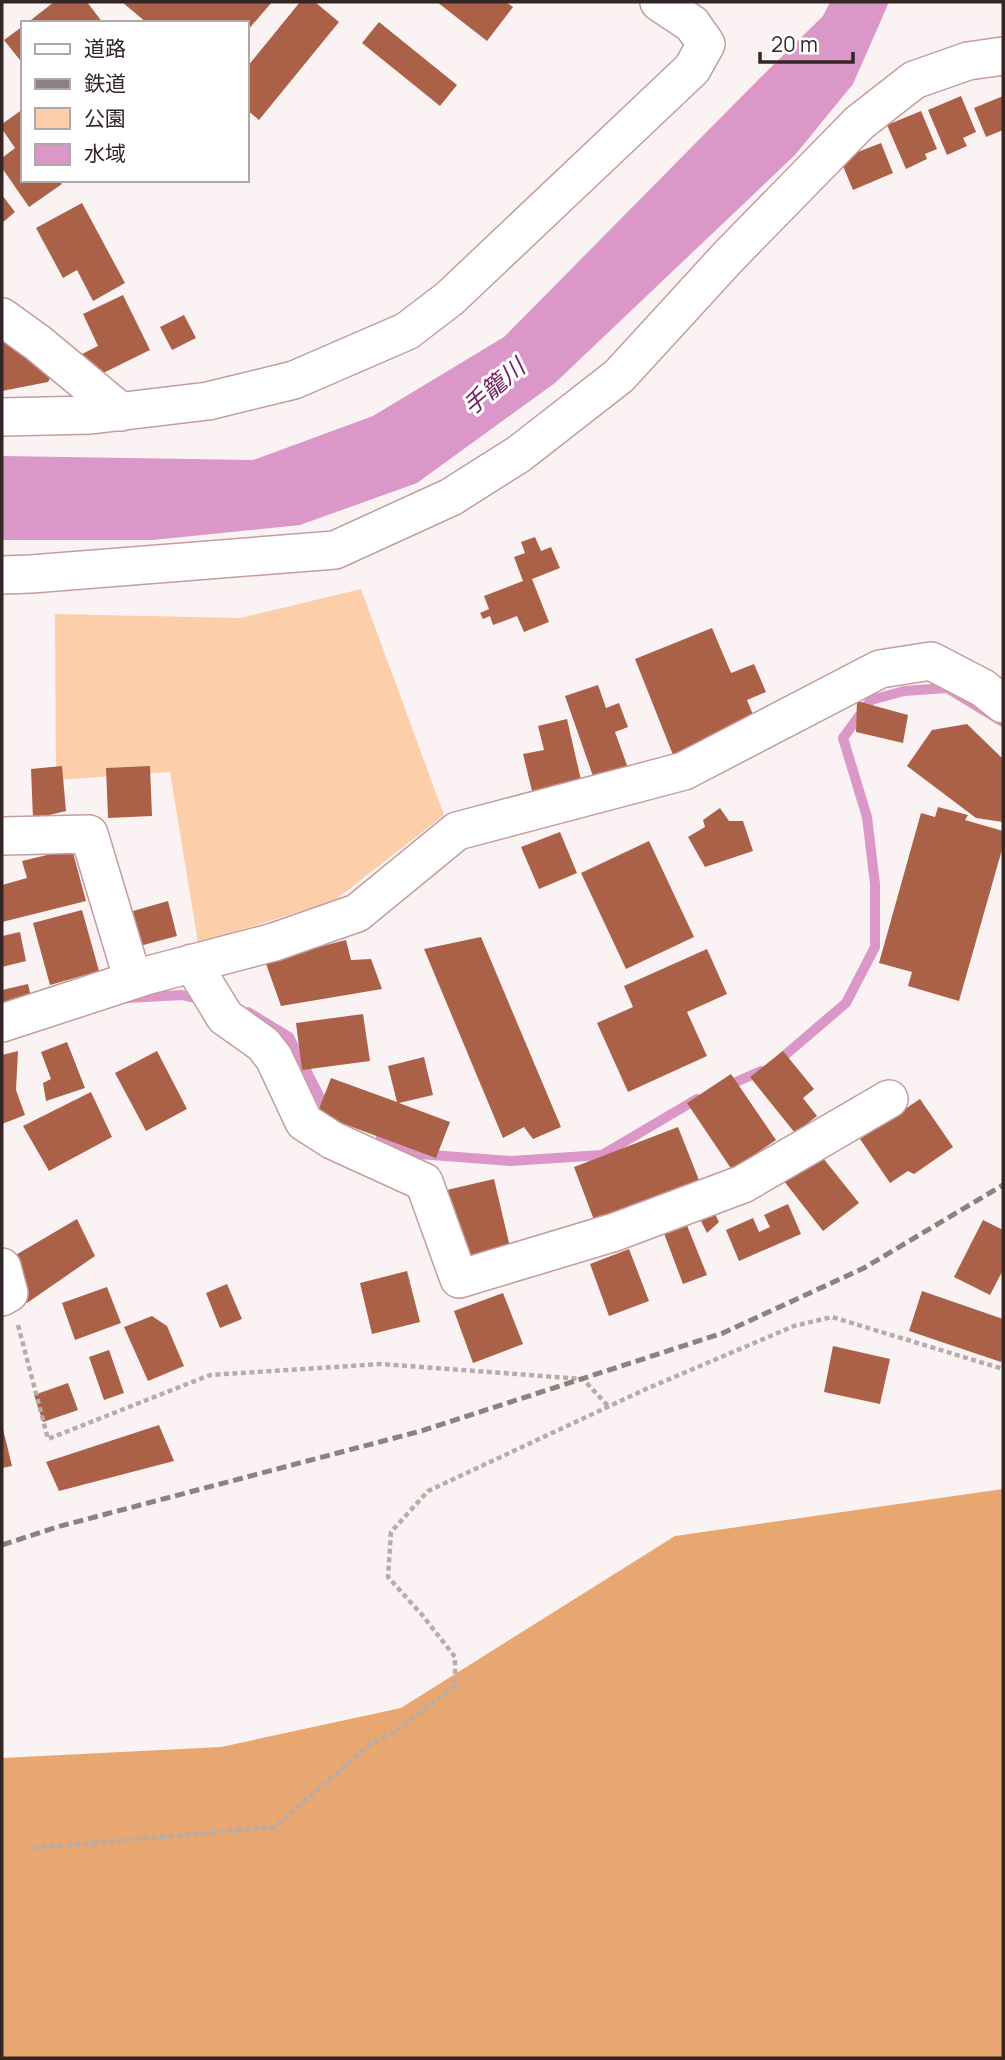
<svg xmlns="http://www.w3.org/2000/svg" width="1005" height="2060" viewBox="0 0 1005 2060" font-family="Manrope,'Noto Sans JP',sans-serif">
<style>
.green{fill:#fccfaa}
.forest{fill:#e8a771}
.water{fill:#db97c7}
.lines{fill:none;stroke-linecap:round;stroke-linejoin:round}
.stream{stroke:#db97c7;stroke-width:10}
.building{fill:#ab6148}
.minor-casing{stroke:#c49d9d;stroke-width:40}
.path{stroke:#b7acac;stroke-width:4.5;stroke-dasharray:5 3.5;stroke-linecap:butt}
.minor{stroke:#fff;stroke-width:37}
.rail{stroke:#8d8181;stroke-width:5;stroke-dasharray:10 5;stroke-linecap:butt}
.labels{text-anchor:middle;stroke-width:6;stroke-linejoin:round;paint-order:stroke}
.water-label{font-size:24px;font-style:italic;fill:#732462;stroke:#fff}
</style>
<rect width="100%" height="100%" fill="#fbf3f3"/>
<path class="green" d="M 361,589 L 444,815 L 334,901 L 198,943 L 170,772 L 56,780 L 55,614 L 240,618 Z"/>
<path class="forest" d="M 1003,1489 L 1003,2058 L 2,2058 L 2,1758 L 221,1747 L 401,1708 L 675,1536 Z"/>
<path class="water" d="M 830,2 L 889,2 L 853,84 L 795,155 L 555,383 L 417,483 L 300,525 L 153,540 L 2,540 L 2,456 L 253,460 L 373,416 L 504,337 L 756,82 L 823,16 Z"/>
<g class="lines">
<path class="stream" d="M 128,998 L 182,995 L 203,1000
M 248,1012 L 289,1037 L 327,1111
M 777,1062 L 846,1003 L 875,947 L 875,884 L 867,817 L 843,738 L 871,700 L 904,691 L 947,688 L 1003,722
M 727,1086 L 761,1071
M 381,1137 L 419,1154 L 511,1161 L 602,1155 L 697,1099"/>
</g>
<path class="building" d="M 54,2 L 87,2 L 103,23 L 27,23 Z
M 122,2 L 272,2 L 247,31 L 247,23 L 147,23 Z
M 300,2 L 315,2 L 339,22 L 259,120 L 247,110 L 247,67 Z
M 437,2 L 506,2 L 513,7 L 487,41 Z
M 379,22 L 457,85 L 440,106 L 362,43 Z
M 23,26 L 23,64 L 4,40 Z
M 961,96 L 976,132 L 963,138 L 967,146 L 947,155 L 928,110 Z
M 1003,96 L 1003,130 L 986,137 L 974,108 Z
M 23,109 L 23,180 L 59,180 L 62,184 L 29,207 L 2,168 L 2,158 L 15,148 L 2,129 L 2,124 Z
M 921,111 L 937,149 L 925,154 L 927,159 L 906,169 L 887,125 Z
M 881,143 L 893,173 L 853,190 L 840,159 Z
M 2,195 L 15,212 L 2,223 Z
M 82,203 L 125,283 L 93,301 L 77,270 L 63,278 L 36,228 Z
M 123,295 L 150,350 L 93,378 L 82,354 L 98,346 L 83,314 Z
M 184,315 L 196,338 L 172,350 L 160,327 Z
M 2,331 L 58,364 L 48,382 L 2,391 Z
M 535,537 L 541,551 L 551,547 L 560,568 L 532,579 L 549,622 L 524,632 L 517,616 L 493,625 L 490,616 L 483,619 L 480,613 L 489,609 L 484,596 L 523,581 L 514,557 L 525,553 L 521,542 Z
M 712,628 L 731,673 L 754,664 L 766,692 L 747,700 L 758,727 L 675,760 L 635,659 Z
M 598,685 L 606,708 L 619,703 L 628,727 L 615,732 L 628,768 L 594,779 L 565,696 Z
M 857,701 L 908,715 L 903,743 L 856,732 Z
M 567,719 L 581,780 L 532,791 L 523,754 L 544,750 L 538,726 Z
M 967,724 L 1003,759 L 1003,822 L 976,818 L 907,766 L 932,730 Z
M 62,766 L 66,811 L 33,819 L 31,769 Z
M 150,766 L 152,816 L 108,818 L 106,768 Z
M 938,807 L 968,815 L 965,820 L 1003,831 L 1003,846 L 959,1001 L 908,986 L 912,972 L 879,963 L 921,813 L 935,817 Z
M 720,808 L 729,821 L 743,821 L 753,851 L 705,867 L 688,837 L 705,827 L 703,820 Z
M 560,832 L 577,873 L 539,889 L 521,847 Z
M 649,841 L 694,937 L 626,969 L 581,873 Z
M 72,849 L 86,901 L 2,922 L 2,885 L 27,878 L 22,861 Z
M 168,901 L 177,936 L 136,947 L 129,925 L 136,923 L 133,911 Z
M 82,910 L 99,971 L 50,985 L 33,923 Z
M 20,932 L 26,961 L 2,967 L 2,936 Z
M 481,937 L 561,1127 L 533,1139 L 524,1127 L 503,1138 L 424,949 Z
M 346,940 L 351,960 L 371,959 L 382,989 L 281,1006 L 265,961 Z
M 707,949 L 727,994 L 687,1012 L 707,1056 L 628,1092 L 597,1023 L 633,1007 L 624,986 Z
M 28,984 L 33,1005 L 2,1012 L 2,990 Z
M 363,1014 L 370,1061 L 302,1070 L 296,1023 Z
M 67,1042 L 85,1088 L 46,1101 L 43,1083 L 51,1079 L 41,1052 Z
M 18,1051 L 16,1090 L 25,1115 L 2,1124 L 2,1055 Z
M 157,1051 L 187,1109 L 146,1131 L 115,1073 Z
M 783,1051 L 814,1089 L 803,1098 L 817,1116 L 795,1133 L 750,1077 Z
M 424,1057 L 433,1095 L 399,1103 L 450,1122 L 436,1158 L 317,1114 L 331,1078 L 397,1102 L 388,1066 Z
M 731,1074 L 776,1140 L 732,1170 L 687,1103 Z
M 91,1092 L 112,1137 L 49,1171 L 23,1126 Z
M 920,1099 L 953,1147 L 914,1174 L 908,1171 L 890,1183 L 860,1139 Z
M 678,1127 L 699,1180 L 594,1220 L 574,1167 Z
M 815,1148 L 859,1203 L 823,1231 L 780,1176 Z
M 494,1179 L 510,1247 L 440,1263 L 425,1195 Z
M 710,1204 L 719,1222 L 707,1233 L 696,1211 Z
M 788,1204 L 801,1234 L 739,1261 L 726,1230 L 753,1218 L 759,1232 L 770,1227 L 764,1215 Z
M 77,1219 L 95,1256 L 27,1303 L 14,1256 Z
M 983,1220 L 1003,1230 L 1003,1270 L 990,1295 L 954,1277 Z
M 686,1223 L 707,1275 L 683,1284 L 663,1231 Z
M 629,1249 L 649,1301 L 609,1316 L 590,1264 Z
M 407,1271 L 420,1322 L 372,1334 L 360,1283 Z
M 227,1284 L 242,1319 L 220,1328 L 206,1293 Z
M 107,1287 L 121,1323 L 75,1340 L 62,1303 Z
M 922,1291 L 1003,1319 L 1003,1354 L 1001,1362 L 909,1331 Z
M 503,1293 L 523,1344 L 473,1363 L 454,1311 Z
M 152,1316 L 167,1326 L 184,1366 L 148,1381 L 124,1327 Z
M 833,1346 L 890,1359 L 880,1404 L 824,1392 Z
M 109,1350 L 124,1393 L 104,1400 L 89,1357 Z
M 68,1383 L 78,1410 L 43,1422 L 34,1395 Z
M 159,1425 L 174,1461 L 59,1491 L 46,1462 Z
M 3,1429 L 12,1466 L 2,1468 L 2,1430 Z"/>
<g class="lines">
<defs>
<path id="minor" d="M 2,317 L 38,343 L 121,412
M 2,417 L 91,415 L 208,401 L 294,380 L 407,331 L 450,298 L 692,69 L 706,44 L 692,24 L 659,2
M 2,575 L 31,574 L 335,550 L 451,497 L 519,454 L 619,376 L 729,256 L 859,123 L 914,80 L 968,61 L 1003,56
M 2,836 L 89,834 L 133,980
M 192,963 L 225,1017 L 263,1044 L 274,1058 L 304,1122 L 332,1140 L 424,1182 L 459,1279 L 615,1232 L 743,1184 L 889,1099
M 2,1023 L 149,975 L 274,942 L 357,913 L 457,831 L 684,771 L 880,669 L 931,661 L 983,688 L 1003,704
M 2,1267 L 9,1293 L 2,1297"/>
</defs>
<use href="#minor" class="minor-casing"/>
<path class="path" d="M 18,1325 L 48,1439 L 210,1375 L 381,1364 L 583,1379 L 609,1407
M 33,1848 L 275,1827 L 370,1744 L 389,1735 L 455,1686 L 455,1657 L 423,1616 L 388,1577 L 391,1532 L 428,1491 L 646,1389 L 794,1326 L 832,1317 L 1003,1369"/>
<use href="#minor" class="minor"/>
<path class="rail" d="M 2,1545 L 57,1527 L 421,1431 L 723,1333 L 864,1268 L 1003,1185"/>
</g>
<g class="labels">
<g class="water-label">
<text transform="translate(494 387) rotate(-40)" y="8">手籠川</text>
</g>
</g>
<rect width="1005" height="2060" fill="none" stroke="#352626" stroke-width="7"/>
<rect x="21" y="21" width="228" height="161" fill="#ffffff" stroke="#aea8a8" stroke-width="2"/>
<rect x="35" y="44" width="35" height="10" fill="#ffffff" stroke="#aea8a8" stroke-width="2"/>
<text x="84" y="56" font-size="21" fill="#352626">道路</text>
<rect x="35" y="79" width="35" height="10" fill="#8d8181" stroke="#aea8a8" stroke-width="2"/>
<text x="84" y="91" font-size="21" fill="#352626">鉄道</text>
<rect x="35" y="108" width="35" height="21" fill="#fccfaa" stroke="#aea8a8" stroke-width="2"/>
<text x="84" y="126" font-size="21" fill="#352626">公園</text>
<rect x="35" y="144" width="35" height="21" fill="#db97c7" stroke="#aea8a8" stroke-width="2"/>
<text x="84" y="161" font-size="21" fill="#352626">水域</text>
<path d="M760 52v10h93v-10" fill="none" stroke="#352626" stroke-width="3.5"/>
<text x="771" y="52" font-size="21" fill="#352626" stroke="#ffffff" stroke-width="5" paint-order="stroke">20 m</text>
</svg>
